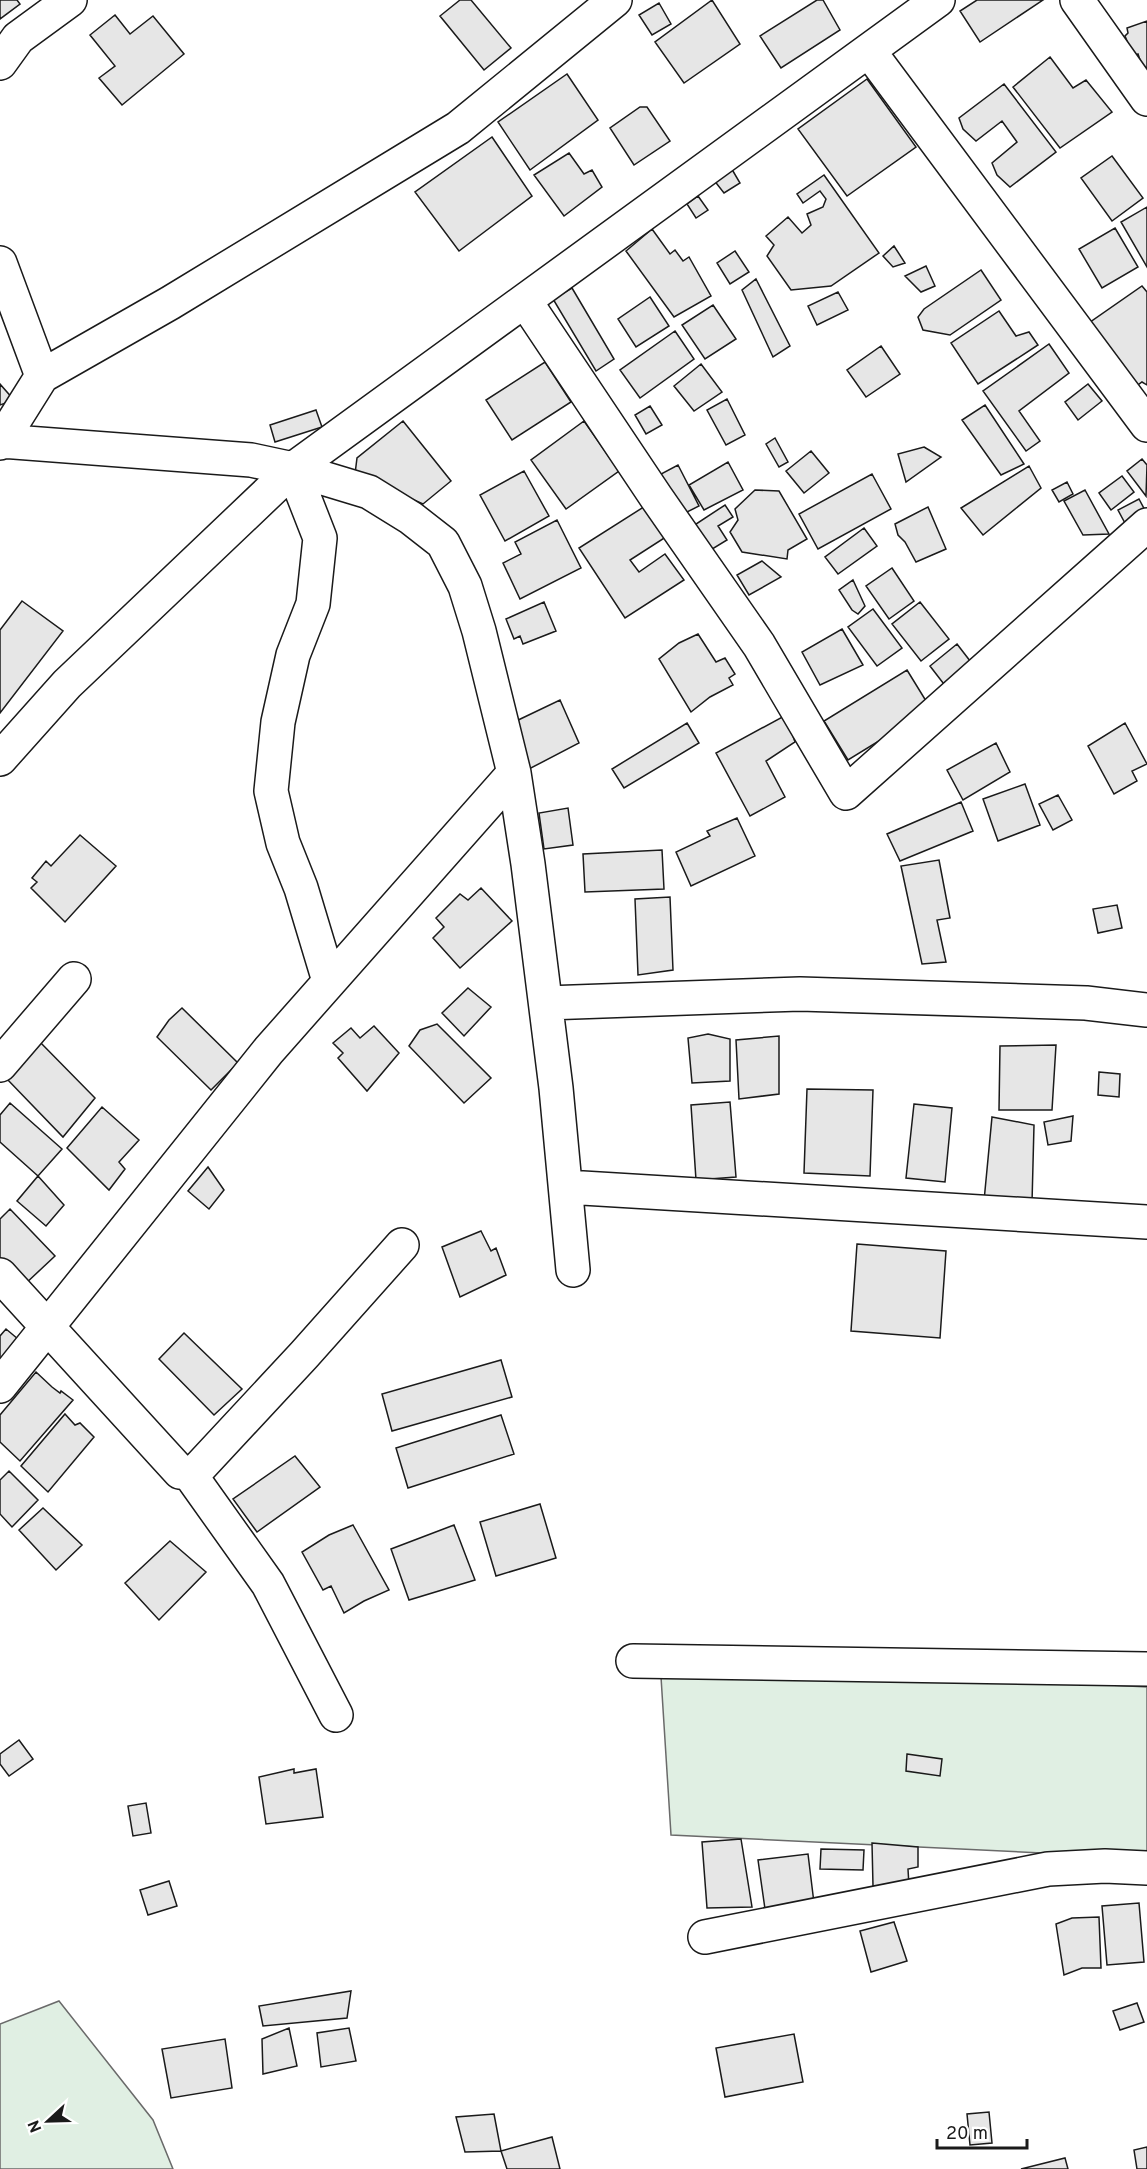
<svg xmlns="http://www.w3.org/2000/svg" width="1147" height="2169" viewBox="0 0 1147 2169" font-family="Overpass,sans-serif">
<style>
.green{fill:#e0efe3;stroke:#6a6a6a;stroke-width:1.5}
.building{fill:#e6e6e6;stroke:#1a1a1a;stroke-width:1.5}
.lines{fill:none;stroke-linecap:round;stroke-linejoin:round}
.minor-casing{stroke:#1a1a1a;stroke-width:36}
.minor{stroke:#fff;stroke-width:33}
</style>
<rect width="100%" height="100%" fill="#fff"/>
<path class="green" d="M 660,1661 L 1147,1687 L 1147,1858 L 671,1835 Z
M 59,2001 L 153,2120 L 173,2169 L 0,2169 L 0,2024 Z"/>
<path class="building" d="M 0,0 L 17,0 L 20,4 L 0,19 Z
M 460,0 L 471,0 L 511,48 L 484,70 L 440,16 Z
M 712,0 L 740,44 L 684,83 L 655,42 Z
M 817,0 L 823,0 L 840,30 L 781,68 L 760,36 Z
M 977,0 L 1043,0 L 980,42 L 960,11 Z
M 659,3 L 671,24 L 652,35 L 639,15 Z
M 115,15 L 130,34 L 153,16 L 184,54 L 122,105 L 99,78 L 115,66 L 90,35 Z
M 1147,21 L 1147,68 L 1142,66 L 1138,54 L 1133,56 L 1125,36 L 1128,33 L 1127,28 Z
M 1050,57 L 1073,88 L 1086,80 L 1112,112 L 1060,148 L 1013,87 Z
M 567,74 L 598,120 L 530,170 L 498,122 Z
M 867,79 L 916,147 L 847,196 L 798,129 Z
M 1004,84 L 1056,152 L 1010,187 L 997,175 L 992,163 L 1017,142 L 1002,121 L 976,141 L 963,129 L 959,118 Z
M 640,107 L 647,107 L 670,141 L 634,165 L 610,128 Z
M 492,137 L 532,196 L 459,251 L 415,192 Z
M 569,153 L 584,174 L 592,170 L 602,187 L 564,216 L 534,175 Z
M 1112,156 L 1143,198 L 1112,221 L 1081,178 Z
M 730,166 L 740,183 L 724,193 L 713,179 Z
M 824,175 L 879,253 L 831,286 L 791,290 L 767,256 L 774,245 L 766,236 L 788,217 L 802,233 L 811,225 L 807,214 L 823,207 L 826,199 L 820,191 L 803,203 L 797,194 Z
M 698,196 L 708,210 L 696,218 L 687,204 Z
M 1147,207 L 1147,267 L 1121,222 Z
M 1115,228 L 1138,267 L 1102,288 L 1079,249 Z
M 652,229 L 670,254 L 675,250 L 683,261 L 689,257 L 711,296 L 674,317 L 626,251 Z
M 894,246 L 905,263 L 893,267 L 883,256 Z
M 735,251 L 749,272 L 730,284 L 717,263 Z
M 926,266 L 935,286 L 921,292 L 905,276 Z
M 981,270 L 1001,300 L 950,335 L 923,330 L 918,317 L 924,309 Z
M 756,279 L 790,346 L 773,357 L 742,290 Z
M 1142,286 L 1147,292 L 1147,385 L 1142,382 L 1131,390 L 1086,325 Z
M 572,288 L 614,359 L 596,371 L 553,299 Z
M 838,292 L 848,310 L 817,325 L 808,306 Z
M 650,297 L 669,326 L 636,347 L 618,319 Z
M 713,305 L 736,339 L 705,359 L 682,325 Z
M 999,311 L 1016,336 L 1029,332 L 1038,345 L 978,384 L 951,343 Z
M 675,331 L 694,359 L 640,398 L 620,370 Z
M 1049,344 L 1069,373 L 1019,411 L 1040,441 L 1026,451 L 983,391 Z
M 881,346 L 900,374 L 866,397 L 847,370 Z
M 545,362 L 571,402 L 512,440 L 486,400 Z
M 701,364 L 722,392 L 694,411 L 674,386 Z
M 0,384 L 14,400 L 0,405 Z
M 1088,384 L 1102,401 L 1078,420 L 1065,402 Z
M 727,399 L 745,435 L 726,445 L 707,410 Z
M 985,405 L 1024,464 L 1001,475 L 962,420 Z
M 650,406 L 662,425 L 646,434 L 635,415 Z
M 316,410 L 322,427 L 275,442 L 270,425 Z
M 403,421 L 451,481 L 423,504 L 355,474 L 357,458 Z
M 584,421 L 619,471 L 566,509 L 531,460 Z
M 775,438 L 788,462 L 779,467 L 766,444 Z
M 924,447 L 941,457 L 906,482 L 898,454 Z
M 811,451 L 829,473 L 804,493 L 786,471 Z
M 1142,459 L 1147,465 L 1146,496 L 1127,471 Z
M 728,462 L 743,490 L 704,510 L 689,485 Z
M 678,465 L 699,506 L 681,515 L 661,474 Z
M 1029,466 L 1041,488 L 983,535 L 961,508 Z
M 524,471 L 549,516 L 505,541 L 480,495 Z
M 872,474 L 891,509 L 818,549 L 799,514 Z
M 1122,476 L 1134,492 L 1111,510 L 1099,493 Z
M 1067,482 L 1073,494 L 1059,502 L 1052,490 Z
M 755,490 L 779,491 L 807,539 L 788,550 L 787,559 L 742,552 L 730,532 L 738,520 L 735,509 Z
M 1085,490 L 1109,534 L 1083,535 L 1064,501 Z
M 1139,499 L 1147,514 L 1126,525 L 1118,510 Z
M 650,503 L 669,535 L 630,560 L 639,572 L 665,554 L 684,580 L 625,618 L 579,548 Z
M 725,505 L 733,517 L 718,526 L 727,540 L 709,551 L 693,526 Z
M 928,507 L 946,549 L 916,562 L 905,542 L 898,535 L 895,524 Z
M 557,520 L 581,568 L 520,599 L 503,563 L 521,554 L 515,542 Z
M 864,528 L 877,546 L 838,574 L 825,557 Z
M 762,561 L 781,577 L 749,595 L 737,575 Z
M 892,568 L 914,601 L 889,619 L 866,586 Z
M 853,580 L 865,606 L 858,614 L 852,610 L 839,590 Z
M 22,601 L 63,631 L 0,713 L 0,630 Z
M 544,602 L 556,631 L 523,644 L 520,636 L 514,639 L 506,619 Z
M 920,602 L 949,639 L 921,661 L 892,624 Z
M 873,609 L 902,648 L 877,666 L 848,627 Z
M 842,629 L 863,665 L 820,685 L 802,652 Z
M 698,634 L 716,662 L 725,658 L 735,674 L 729,678 L 733,685 L 710,697 L 691,712 L 659,659 L 679,643 Z
M 957,644 L 977,670 L 950,692 L 930,666 Z
M 907,670 L 931,709 L 848,760 L 824,721 Z
M 560,700 L 579,743 L 529,769 L 512,723 Z
M 786,715 L 795,742 L 766,761 L 785,797 L 750,816 L 716,753 Z
M 687,723 L 699,743 L 624,788 L 612,769 Z
M 1125,723 L 1147,764 L 1132,771 L 1137,781 L 1114,794 L 1088,746 Z
M 996,743 L 1010,772 L 963,800 L 947,770 Z
M 1025,784 L 1040,825 L 998,841 L 983,799 Z
M 1058,795 L 1072,820 L 1053,830 L 1039,804 Z
M 961,802 L 973,831 L 900,861 L 887,834 Z
M 568,808 L 573,845 L 544,849 L 539,813 Z
M 737,818 L 755,856 L 691,886 L 676,852 L 710,836 L 707,831 Z
M 80,835 L 116,866 L 65,922 L 31,888 L 37,882 L 32,878 L 46,861 L 51,866 Z
M 662,850 L 664,889 L 585,892 L 583,854 Z
M 939,860 L 950,918 L 937,920 L 946,962 L 922,964 L 901,866 Z
M 481,888 L 512,921 L 460,968 L 433,938 L 444,927 L 436,918 L 460,894 L 468,900 Z
M 670,897 L 673,970 L 638,975 L 635,899 Z
M 1117,905 L 1122,928 L 1098,933 L 1093,909 Z
M 468,988 L 491,1007 L 464,1036 L 442,1013 Z
M 182,1008 L 238,1063 L 211,1090 L 157,1037 L 169,1020 Z
M 437,1024 L 491,1078 L 464,1103 L 409,1046 L 420,1030 Z
M 374,1026 L 399,1053 L 367,1091 L 338,1058 L 343,1053 L 333,1043 L 351,1028 L 360,1038 Z
M 708,1034 L 730,1039 L 730,1081 L 692,1083 L 688,1038 Z
M 779,1036 L 779,1094 L 739,1099 L 736,1040 Z
M 37,1039 L 95,1098 L 63,1137 L 6,1078 Z
M 1056,1045 L 1052,1110 L 999,1110 L 1000,1046 Z
M 1099,1072 L 1120,1074 L 1119,1097 L 1098,1095 Z
M 807,1089 L 873,1090 L 870,1176 L 804,1173 Z
M 730,1102 L 736,1177 L 696,1180 L 691,1105 Z
M 10,1103 L 62,1149 L 38,1176 L 0,1142 L 0,1115 Z
M 914,1104 L 952,1108 L 945,1182 L 906,1178 Z
M 102,1107 L 139,1140 L 119,1162 L 125,1169 L 109,1190 L 67,1148 Z
M 1073,1116 L 1071,1141 L 1048,1145 L 1044,1122 Z
M 992,1117 L 1034,1125 L 1032,1203 L 984,1201 Z
M 208,1167 L 224,1190 L 209,1209 L 188,1191 Z
M 38,1176 L 64,1205 L 46,1226 L 17,1201 Z
M 10,1209 L 55,1256 L 23,1286 L 0,1262 L 0,1219 Z
M 481,1231 L 491,1251 L 496,1248 L 506,1275 L 460,1297 L 442,1247 Z
M 857,1244 L 946,1251 L 940,1338 L 851,1331 Z
M 6,1329 L 24,1344 L 0,1369 L 0,1336 Z
M 184,1333 L 242,1389 L 214,1415 L 159,1359 Z
M 501,1360 L 512,1397 L 392,1431 L 382,1394 Z
M 36,1372 L 52,1387 L 60,1393 L 61,1391 L 73,1400 L 20,1461 L 0,1442 L 0,1415 Z
M 65,1414 L 75,1425 L 80,1423 L 94,1437 L 48,1492 L 21,1466 Z
M 501,1415 L 514,1454 L 408,1488 L 396,1448 Z
M 295,1456 L 320,1487 L 257,1532 L 233,1499 Z
M 9,1471 L 38,1500 L 12,1527 L 0,1514 L 0,1480 Z
M 540,1504 L 556,1558 L 496,1576 L 480,1522 Z
M 43,1508 L 82,1545 L 56,1570 L 19,1530 Z
M 353,1525 L 389,1590 L 364,1601 L 344,1613 L 331,1586 L 323,1590 L 302,1552 L 329,1535 Z
M 454,1525 L 475,1580 L 409,1600 L 391,1549 Z
M 170,1541 L 206,1572 L 159,1620 L 125,1583 Z
M 19,1740 L 33,1759 L 9,1776 L 0,1764 L 0,1754 Z
M 907,1754 L 942,1759 L 940,1776 L 906,1771 Z
M 294,1769 L 294,1773 L 316,1769 L 323,1817 L 266,1824 L 259,1777 Z
M 146,1803 L 151,1833 L 133,1836 L 128,1806 Z
M 741,1839 L 752,1907 L 707,1908 L 702,1842 Z
M 872,1843 L 918,1847 L 918,1867 L 908,1869 L 909,1886 L 873,1886 Z
M 821,1849 L 864,1850 L 863,1870 L 820,1869 Z
M 808,1854 L 814,1903 L 765,1909 L 758,1860 Z
M 169,1881 L 177,1906 L 148,1915 L 140,1890 Z
M 1139,1903 L 1144,1962 L 1107,1965 L 1102,1906 Z
M 1099,1917 L 1101,1968 L 1082,1968 L 1064,1975 L 1056,1924 L 1072,1918 Z
M 894,1922 L 907,1961 L 871,1972 L 860,1931 Z
M 351,1991 L 347,2018 L 263,2026 L 259,2006 Z
M 1137,2003 L 1144,2022 L 1120,2030 L 1113,2011 Z
M 289,2028 L 297,2066 L 263,2074 L 262,2039 Z
M 349,2028 L 356,2061 L 321,2067 L 317,2033 Z
M 794,2034 L 803,2082 L 725,2097 L 716,2048 Z
M 225,2039 L 232,2088 L 171,2098 L 162,2049 Z
M 989,2112 L 992,2143 L 970,2145 L 967,2114 Z
M 494,2114 L 501,2151 L 465,2152 L 456,2117 Z
M 552,2137 L 560,2169 L 507,2169 L 501,2151 Z
M 1147,2147 L 1147,2169 L 1137,2169 L 1134,2150 Z
M 1065,2158 L 1068,2169 L 1021,2169 Z"/>
<g class="lines">
<defs>
<path id="minor" d="M 1077,0 L 1147,99
M 869,51 L 1147,425
M 0,63 L 18,38 L 70,0
M 0,263 L 42,376
M 525,301 L 656,497 L 759,645 L 846,793 L 1147,525
M 0,441 L 251,460 L 293,469 L 369,492 L 411,518 L 443,543 L 465,586 L 479,631 L 514,773 L 528,864 L 556,1088 L 573,1270
M 0,443 L 42,376 L 170,303 L 458,128 L 615,0
M 293,469 L 320,538 L 313,604 L 293,655 L 278,722 L 271,791 L 283,843 L 301,888 L 329,981
M 0,759 L 67,684 L 293,469 L 938,0
M 546,1003 L 800,994 L 1086,1003 L 1147,1010
M 0,1065 L 74,979
M 566,1187 L 1147,1222
M 0,1275 L 180,1472 L 189,1473 L 197,1470 L 304,1355 L 402,1245
M 0,1386 L 269,1050 L 514,773
M 189,1473 L 268,1584 L 336,1715
M 633,1661 L 1147,1669
M 705,1937 L 1048,1869 L 1105,1866 L 1147,1868"/>
</defs>
<use href="#minor" class="minor-casing"/>
<use href="#minor" class="minor"/>
</g>
<g transform="translate(48 2121) rotate(248)" stroke="#ffffff" stroke-width="4.5" paint-order="stroke">
<path d="M0-4.5L10 22L0 15L-10 22Z" fill="#1a1a1a"/>
<text y="-9" font-size="16" font-weight="bold" text-anchor="middle" fill="#1a1a1a">N</text>
</g>
<path d="M937 2139v9h90v-9" fill="none" stroke="#1a1a1a" stroke-width="3"/>
<text x="946" y="2139" font-size="18" fill="#1a1a1a" stroke="#ffffff" stroke-width="4.5" paint-order="stroke">20 m</text>
</svg>
